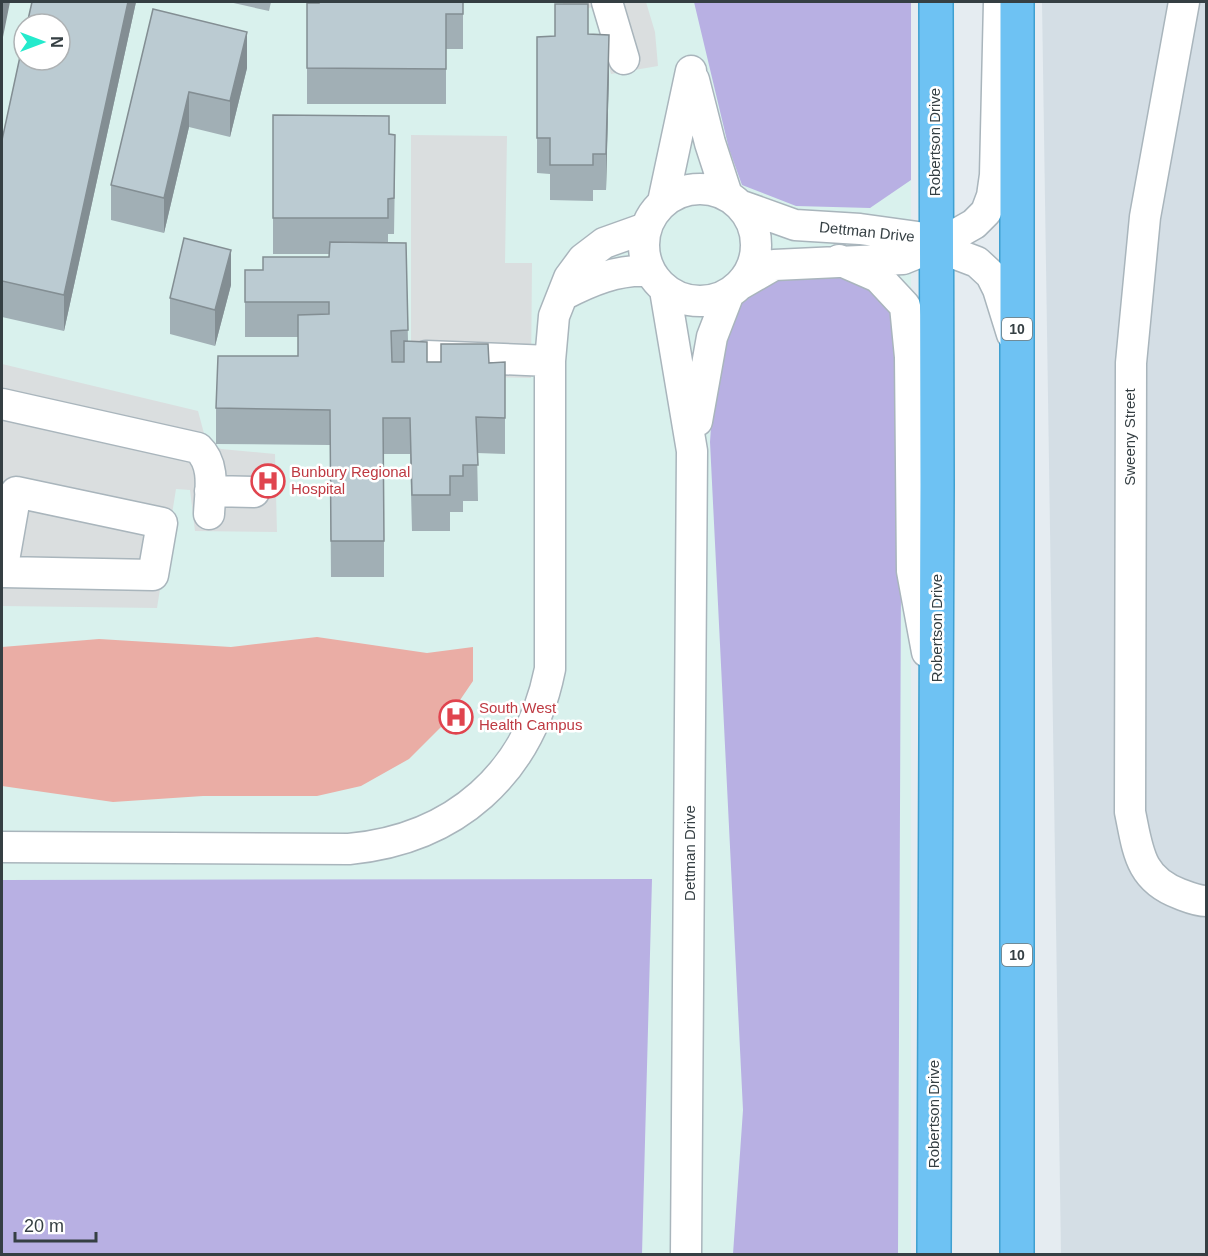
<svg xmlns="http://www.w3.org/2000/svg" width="1208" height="1256" viewBox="0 0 1208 1256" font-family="Arial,sans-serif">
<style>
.residential{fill:#d4dee5}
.medical{fill:#d9f1ed;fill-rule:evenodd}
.green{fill:#b8b0e3}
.parking{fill:#dadedf}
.water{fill:#eaada5}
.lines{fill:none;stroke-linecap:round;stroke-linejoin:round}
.minor-casing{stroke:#a9b5bc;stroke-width:33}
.highway-casing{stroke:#3fa0d1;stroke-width:36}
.minor{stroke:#fff;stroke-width:30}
.highway{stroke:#6ec2f3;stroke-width:33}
.wall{fill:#a1afb5}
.shaded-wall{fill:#838e93}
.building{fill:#bbcbd2;stroke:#838e93;stroke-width:1.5}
.labels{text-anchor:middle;stroke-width:5;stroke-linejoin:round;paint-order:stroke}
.shield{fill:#fff;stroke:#72797b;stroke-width:1.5}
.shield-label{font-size:14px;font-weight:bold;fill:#353f43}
.street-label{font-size:15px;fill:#353f43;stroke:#fff}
.health-label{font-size:15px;fill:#be3a42;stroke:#fff;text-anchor:start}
</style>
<rect width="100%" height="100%" fill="#e5ecf1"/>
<path class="residential" d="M 1042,2 L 1206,2 L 1206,1254 L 1061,1254 Z"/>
<path class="medical" d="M 2,2 L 911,2 L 911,1254 L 2,1254 ZM 24,24 L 60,24 L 60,60 L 24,60 Z"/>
<path class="green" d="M 694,2 L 911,2 L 911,180 L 870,208 L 796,206 L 742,185 L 729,149 Z
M 832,272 C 889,293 894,303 902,362 L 898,1254 L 733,1254 L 743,1110 L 710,442 L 712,412 L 733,310 L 755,290 L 781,277 Z
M 652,879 L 642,1254 L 2,1254 L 2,880 Z"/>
<path class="parking" d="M 562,2 L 646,2 L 655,32 L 658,66 L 611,74 L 592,7 L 570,14 Z
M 411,135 L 507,136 L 505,263 L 532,263 L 531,378 L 426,376 L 411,366 Z
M 2,364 L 198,411 L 206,441 L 221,449 L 275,454 L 277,532 L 195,531 L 190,490 L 176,489 L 157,608 L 2,606 Z"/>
<path class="water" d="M 317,637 L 427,653 L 473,647 L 473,681 L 443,725 L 409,759 L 361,786 L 317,796 L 203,796 L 113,802 L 2,786 L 2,647 L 99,639 L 231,647 Z"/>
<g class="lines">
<defs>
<path id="minor" d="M 607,2 L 624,59
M 1184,2 L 1145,217 L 1131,363 L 1130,812 C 1138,850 1139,879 1180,894 C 1188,897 1197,901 1206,901
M 694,80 L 710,143 L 727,195
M644 245a56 56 0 1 1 112 0a56 56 0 1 1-112 0Z
M 663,202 L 691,71
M 742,206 L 795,225 L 860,229 L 925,238 L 935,246 L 977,262 L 991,275 L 998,289 L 1012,334
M 839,260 L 878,277 L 905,306 L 910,357 L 912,571 L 927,652
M 741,284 L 774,265 L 903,259 L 935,246 L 974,224 L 986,212 L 992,196 L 995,175 L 999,2
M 665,290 L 692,451 L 686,1254
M 563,295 C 590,281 618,269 649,271
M 426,356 L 550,361
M 2,404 L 198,448 C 216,465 210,491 209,514
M 697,421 L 712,337 L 729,293
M 210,491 L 254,492
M 16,492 L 162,523 L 153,575 L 2,572 Z
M 2,847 L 349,849 C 455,839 529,774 550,669 L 550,361 L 554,316 L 569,278 L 583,259 L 604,243 L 646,228"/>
<path id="highway" d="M 1017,2 L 1017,1254
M 934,1254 L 937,484 L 936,2"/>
</defs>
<use href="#minor" class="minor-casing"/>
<use href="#highway" class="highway-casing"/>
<use href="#minor" class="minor"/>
<use href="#highway" class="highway"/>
</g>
<path class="wall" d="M 32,2 L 136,2 L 64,331 L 2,317 L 2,140 Z
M 229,2 L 271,2 L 269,11 Z
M 463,2 L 463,49 L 446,49 L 446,104 L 307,104 L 307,3 Z
M 153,9 L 247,68 L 230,137 L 189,127 L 164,233 L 111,220 L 111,185 Z
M 588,34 L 609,71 L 606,190 L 593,190 L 593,201 L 550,200 L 550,174 L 537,173 L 537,37 Z
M 273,115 L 389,134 L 395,170 L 394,234 L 388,234 L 388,243 L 406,243 L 408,342 L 427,362 L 505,362 L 505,454 L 477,453 L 478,501 L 463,501 L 463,512 L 450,512 L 450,531 L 412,531 L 410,454 L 384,454 L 384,577 L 331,577 L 330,445 L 216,444 L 216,408 L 298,356 L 298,337 L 245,337 L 245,270 L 263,270 L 329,257 L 329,254 L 273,254 Z
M 231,285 L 215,346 L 170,334 L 170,298 Z"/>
<path class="shaded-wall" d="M 3,2 L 10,2 L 2,42 L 2,6 Z
M 128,2 L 136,2 L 64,331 L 64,295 Z
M 247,32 L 247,68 L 230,137 L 230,101 Z
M 609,35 L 609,71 L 606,190 L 606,154 Z
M 189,92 L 189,127 L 164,233 L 164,198 Z
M 231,250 L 231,285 L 215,346 L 215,310 Z"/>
<path class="building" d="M 32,2 L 128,2 L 64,295 L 2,281 L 2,140 L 24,38 L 24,60 L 60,60 L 60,24 L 27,24 Z
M 319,2 L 463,2 L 463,14 L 446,14 L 446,69 L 307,68 L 307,3 L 319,3 Z
M 555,4 L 588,4 L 588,34 L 609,35 L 606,154 L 593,154 L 593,165 L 550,165 L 550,138 L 537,138 L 537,37 L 555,36 Z
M 153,9 L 247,32 L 230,101 L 189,92 L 164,198 L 111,185 Z
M 273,115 L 389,116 L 389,134 L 395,135 L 394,198 L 388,199 L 388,218 L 273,218 Z
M 184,238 L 231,250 L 215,310 L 170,298 Z
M 330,242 L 406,243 L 408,330 L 391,331 L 392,362 L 404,362 L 404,341 L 427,342 L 427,362 L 441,362 L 441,344 L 488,344 L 489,363 L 505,362 L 505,418 L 476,417 L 478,465 L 463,465 L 463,476 L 450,476 L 450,495 L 412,495 L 410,418 L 383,418 L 384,541 L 331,541 L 330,410 L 216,408 L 218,356 L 298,356 L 298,315 L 329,314 L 329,302 L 245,302 L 245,270 L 263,270 L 263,257 L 329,257 Z"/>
<defs>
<symbol id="hospital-ring" viewBox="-11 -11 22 22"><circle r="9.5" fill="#fff" stroke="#e0444e" stroke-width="1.5"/><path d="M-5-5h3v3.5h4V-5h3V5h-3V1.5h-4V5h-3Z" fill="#e0444e"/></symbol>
</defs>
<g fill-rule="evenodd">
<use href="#hospital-ring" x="249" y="462" width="38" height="38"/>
<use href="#hospital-ring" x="437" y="698" width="38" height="38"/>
</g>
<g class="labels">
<g class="shield">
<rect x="1002" y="318" width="30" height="22" rx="4.5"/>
<rect x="1002" y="944" width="30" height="22" rx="4.5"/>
</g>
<g class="shield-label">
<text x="1017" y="334">10</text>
<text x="1017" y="960">10</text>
</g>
<g class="street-label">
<text transform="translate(935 142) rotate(-90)" y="5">Robertson Drive</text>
<text transform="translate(867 232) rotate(6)" y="5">Dettman Drive</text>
<text transform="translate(1130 437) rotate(-90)" y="5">Sweeny Street</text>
<text transform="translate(937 628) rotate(-90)" y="5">Robertson Drive</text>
<text transform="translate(690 853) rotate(-90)" y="5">Dettman Drive</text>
<text transform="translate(934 1114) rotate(-90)" y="5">Robertson Drive</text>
</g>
<g class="health-label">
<text x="291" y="477">Bunbury Regional<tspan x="291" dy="17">Hospital</tspan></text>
<text x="479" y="713">South West<tspan x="479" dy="17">Health Campus</tspan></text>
</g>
</g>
<rect width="1208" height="1256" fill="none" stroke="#353f43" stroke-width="6"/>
<g transform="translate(42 42) rotate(90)"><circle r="28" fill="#ffffff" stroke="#aeb2b4" stroke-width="1.5"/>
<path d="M0-4.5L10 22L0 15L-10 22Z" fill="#24eacc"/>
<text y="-9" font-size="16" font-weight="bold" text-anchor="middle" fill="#353f43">N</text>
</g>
<path d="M15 1232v9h81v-9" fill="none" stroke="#353f43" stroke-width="3"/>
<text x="24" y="1232" font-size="18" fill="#353f43" stroke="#ffffff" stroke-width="4.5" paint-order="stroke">20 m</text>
</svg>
